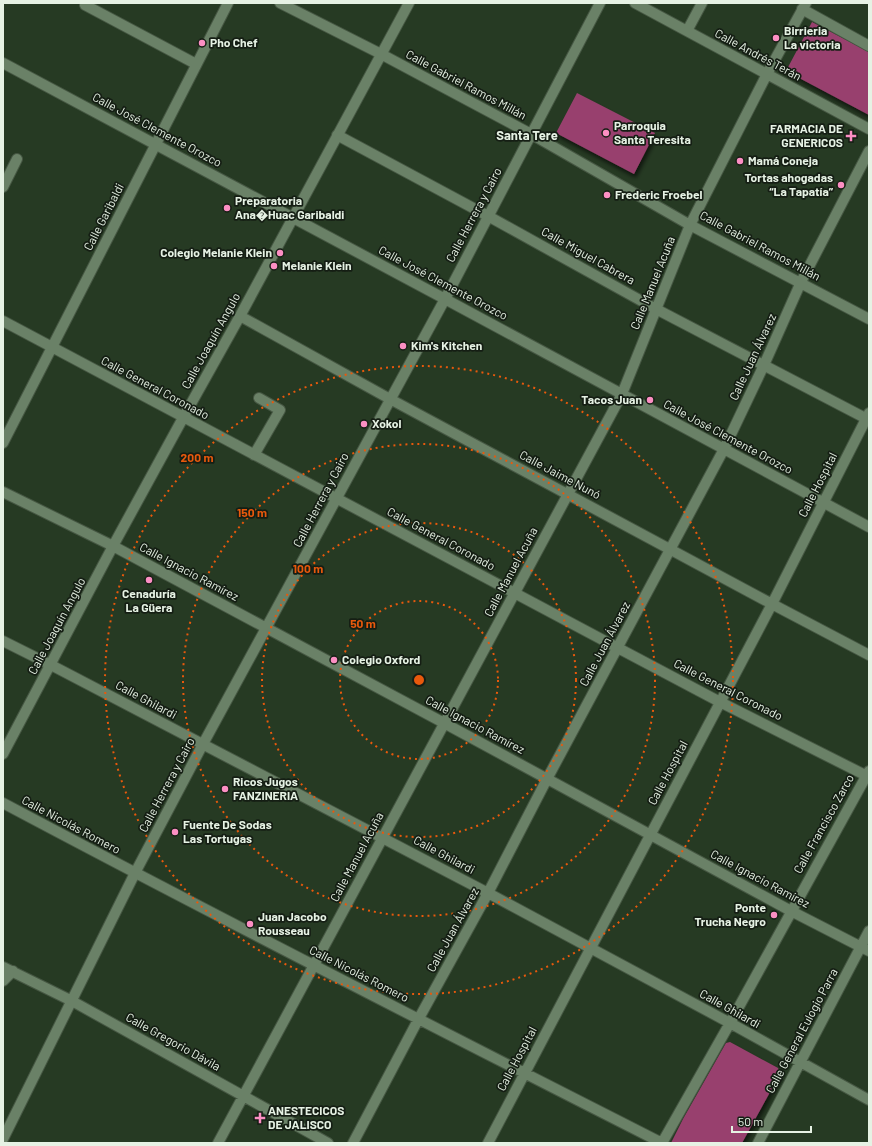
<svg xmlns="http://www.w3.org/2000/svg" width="872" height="1146" viewBox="0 0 872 1146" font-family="Barlow,sans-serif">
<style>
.building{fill:#98416e;filter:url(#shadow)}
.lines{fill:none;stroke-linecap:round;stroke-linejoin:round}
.minor-casing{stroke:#465743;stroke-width:12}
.minor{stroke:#6a8167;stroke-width:10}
.ring{fill:none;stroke:#e8590c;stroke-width:2;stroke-dasharray:2 4}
.poi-dot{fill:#fc8fc3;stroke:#151e14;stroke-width:1.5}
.labels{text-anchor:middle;stroke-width:3.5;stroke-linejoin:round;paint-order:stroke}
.poi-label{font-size:12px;font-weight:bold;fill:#e6f2e4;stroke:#151e14;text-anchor:start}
.street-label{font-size:12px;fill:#e6f2e4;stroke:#151e14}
.neighbourhood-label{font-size:13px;font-weight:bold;fill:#e6f2e4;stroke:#151e14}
.centre{fill:#e8590c;stroke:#151e14;stroke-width:2}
.ring-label{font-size:12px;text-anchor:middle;font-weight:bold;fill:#e8590c;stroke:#151e14;stroke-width:3.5;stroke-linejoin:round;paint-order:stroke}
</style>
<defs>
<filter id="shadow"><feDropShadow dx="2" dy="4" stdDeviation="2" flood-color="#0009"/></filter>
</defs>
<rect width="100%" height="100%" fill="#263a23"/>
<path class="building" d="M 812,22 L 869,52 L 869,115 L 786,71 Z
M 577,93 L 655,133 L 634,174 L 556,133 Z
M 730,1042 L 778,1068 L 780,1074 L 742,1143 L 671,1143 L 683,1119 L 726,1043 Z"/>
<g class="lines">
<defs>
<path id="minor" d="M 280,3 L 381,54 L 531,134 L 690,225 L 869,319
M 635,3 L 869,129
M 85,5 L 196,64
M 802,9 L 869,46
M 687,31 L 702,3
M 3,63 L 445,299 L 869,527
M 337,135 L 488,216 L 656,309 L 869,420
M 3,187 L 17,159
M 240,316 L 390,399 L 772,604 L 869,655
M 3,321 L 618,648 L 720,702 L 869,777
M 3,443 L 228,3
M 254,455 L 280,410 L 259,398
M 3,492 L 113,546 L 444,723 L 791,911 L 869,951
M 3,641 L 51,665 L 488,893 L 730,1023 L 869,1100
M 3,754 L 113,546 L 183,418 L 240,316 L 409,3
M 3,803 C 221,919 441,1031 662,1143
M 3,967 L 72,1001 L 328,1143
M 3,981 L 13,971
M 3,1139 L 135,873 L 203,744 L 445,299 L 600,3
M 218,1143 L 622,394 L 690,225 L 767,74 L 806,3
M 353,1143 L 418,1020 L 488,893 L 547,779 L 724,449 L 764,365 L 801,282 L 869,151
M 488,1143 L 772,604 L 869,413
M 662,1143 L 730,1023 L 869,771
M 758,1143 L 869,931"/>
</defs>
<use href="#minor" class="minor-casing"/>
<use href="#minor" class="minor"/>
</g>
<g class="ring">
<circle cx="419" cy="680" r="79"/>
<circle cx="419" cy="680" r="157"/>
<circle cx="419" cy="680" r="236"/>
<circle cx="419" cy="680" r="314"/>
</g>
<g class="poi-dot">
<circle cx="776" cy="38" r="4"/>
<circle cx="202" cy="43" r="4"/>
<circle cx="606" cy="133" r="4"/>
<path d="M849 130h4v4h4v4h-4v4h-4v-4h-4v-4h4z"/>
<circle cx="740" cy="161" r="4"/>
<circle cx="841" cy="185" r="4"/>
<circle cx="607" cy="195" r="4"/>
<circle cx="227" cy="208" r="4"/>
<circle cx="280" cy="253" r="4"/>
<circle cx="274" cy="266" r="4"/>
<circle cx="403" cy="346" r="4"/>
<circle cx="650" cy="400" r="4"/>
<circle cx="364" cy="424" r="4"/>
<circle cx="149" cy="580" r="4"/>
<circle cx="334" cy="660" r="4"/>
<circle cx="225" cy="789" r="4"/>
<circle cx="175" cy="832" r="4"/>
<circle cx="774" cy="915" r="4"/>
<circle cx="250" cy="924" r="4"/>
<path d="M258 1112h4v4h4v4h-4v4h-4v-4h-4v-4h4z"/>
</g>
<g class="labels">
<g class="poi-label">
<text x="784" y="35">Birrieria<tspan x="784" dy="14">La victoria</tspan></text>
<text x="210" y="47">Pho Chef</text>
<text x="614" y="130">Parroquia<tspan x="614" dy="14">Santa Teresita</tspan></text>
<text x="843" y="133" text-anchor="end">FARMACIA DE<tspan x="843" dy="14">GENERICOS</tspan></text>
<text x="748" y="165">Mamá Coneja</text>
<text x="833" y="182" text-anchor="end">Tortas ahogadas<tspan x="833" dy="14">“La Tapatía”</tspan></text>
<text x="615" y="199">Frederic Froebel</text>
<text x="235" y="205">Preparatoria<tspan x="235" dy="14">Ana�Huac Garibaldi</tspan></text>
<text x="272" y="257" text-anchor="end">Colegio Melanie Klein</text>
<text x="282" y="270">Melanie Klein</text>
<text x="411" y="350">Kim's Kitchen</text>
<text x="642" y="404" text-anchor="end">Tacos Juan</text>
<text x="372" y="428">Xokol</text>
<text x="149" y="598" text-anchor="middle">Cenaduría<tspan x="149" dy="14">La Güera</tspan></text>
<text x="342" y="664">Colegio Oxford</text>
<text x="233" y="786">Ricos Jugos<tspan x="233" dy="14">FANZINERIA</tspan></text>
<text x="183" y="829">Fuente De Sodas<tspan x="183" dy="14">Las Tortugas</tspan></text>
<text x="766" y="912" text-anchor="end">Ponte<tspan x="766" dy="14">Trucha Negro</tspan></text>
<text x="258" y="921">Juan Jacobo<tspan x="258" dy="14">Rousseau</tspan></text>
<text x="268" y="1115">ANESTECICOS<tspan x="268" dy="14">DE JALISCO</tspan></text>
</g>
<g class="street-label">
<text transform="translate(758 55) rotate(28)" y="4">Calle Andrés Terán</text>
<text transform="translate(466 85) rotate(28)" y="4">Calle Gabriel Ramos Millán</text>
<text transform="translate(157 130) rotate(28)" y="4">Calle José Clemente Orozco</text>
<text transform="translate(474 215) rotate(-62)" y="4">Calle Herrera y Cairo</text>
<text transform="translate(104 217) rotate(-63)" y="4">Calle Garibaldi</text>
<text transform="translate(760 246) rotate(28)" y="4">Calle Gabriel Ramos Millán</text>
<text transform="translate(588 256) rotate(29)" y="4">Calle Miguel Cabrera</text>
<text transform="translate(443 283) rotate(28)" y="4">Calle José Clemente Orozco</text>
<text transform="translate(653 283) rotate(-68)" y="4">Calle Manuel Acuña</text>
<text transform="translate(211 341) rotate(-61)" y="4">Calle Joaquín Angulo</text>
<text transform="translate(753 357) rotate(-65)" y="4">Calle Juan Álvarez</text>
<text transform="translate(155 388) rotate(28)" y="4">Calle General Coronado</text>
<text transform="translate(728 437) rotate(28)" y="4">Calle José Clemente Orozco</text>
<text transform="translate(560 475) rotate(28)" y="4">Calle Jaime Nunó</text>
<text transform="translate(818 485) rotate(-63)" y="4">Calle Hospital</text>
<text transform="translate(321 500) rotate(-62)" y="4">Calle Herrera y Cairo</text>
<text transform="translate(441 539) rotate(28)" y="4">Calle General Coronado</text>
<text transform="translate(189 572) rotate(28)" y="4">Calle Ignacio Ramírez</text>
<text transform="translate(511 572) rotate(-62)" y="4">Calle Manuel Acuña</text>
<text transform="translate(57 626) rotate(-62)" y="4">Calle Joaquín Angulo</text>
<text transform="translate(605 644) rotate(-62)" y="4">Calle Juan Álvarez</text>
<text transform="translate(728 690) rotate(27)" y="4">Calle General Coronado</text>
<text transform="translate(146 700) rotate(28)" y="4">Calle Ghilardi</text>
<text transform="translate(475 725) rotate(28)" y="4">Calle Ignacio Ramírez</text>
<text transform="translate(668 773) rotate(-62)" y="4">Calle Hospital</text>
<text transform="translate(167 785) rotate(-62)" y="4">Calle Herrera y Cairo</text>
<text transform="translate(824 824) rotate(-61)" y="4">Calle Francisco Zarco</text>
<text transform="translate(71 825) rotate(28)" y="4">Calle Nicolás Romero</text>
<text transform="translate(444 855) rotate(28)" y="4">Calle Ghilardi</text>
<text transform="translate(357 857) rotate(-62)" y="4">Calle Manuel Acuña</text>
<text transform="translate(760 879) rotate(28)" y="4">Calle Ignacio Ramírez</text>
<text transform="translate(453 930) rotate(-61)" y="4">Calle Juan Álvarez</text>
<text transform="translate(359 974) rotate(27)" y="4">Calle Nicolás Romero</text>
<text transform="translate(730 1009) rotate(29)" y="4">Calle Ghilardi</text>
<text transform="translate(802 1031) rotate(-62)" y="4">Calle General Eulogio Parra</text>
<text transform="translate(173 1042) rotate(29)" y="4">Calle Gregorio Dávila</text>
<text transform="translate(517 1059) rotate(-62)" y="4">Calle Hospital</text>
</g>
<g class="neighbourhood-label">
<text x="527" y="140">Santa Tere</text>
</g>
</g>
<circle cx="419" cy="680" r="6" class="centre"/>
<g class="ring-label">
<text x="197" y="462">200 m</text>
<text x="252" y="517">150 m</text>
<text x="308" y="573">100 m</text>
<text x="363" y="628">50 m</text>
</g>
<rect width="872" height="1146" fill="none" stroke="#e6f2e4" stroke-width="8"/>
<path d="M732 1126v6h79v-6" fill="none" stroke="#e6f2e4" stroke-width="2"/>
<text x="738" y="1126" font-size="12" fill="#e6f2e4" stroke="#151e14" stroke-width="3" paint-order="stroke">50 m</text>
</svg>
